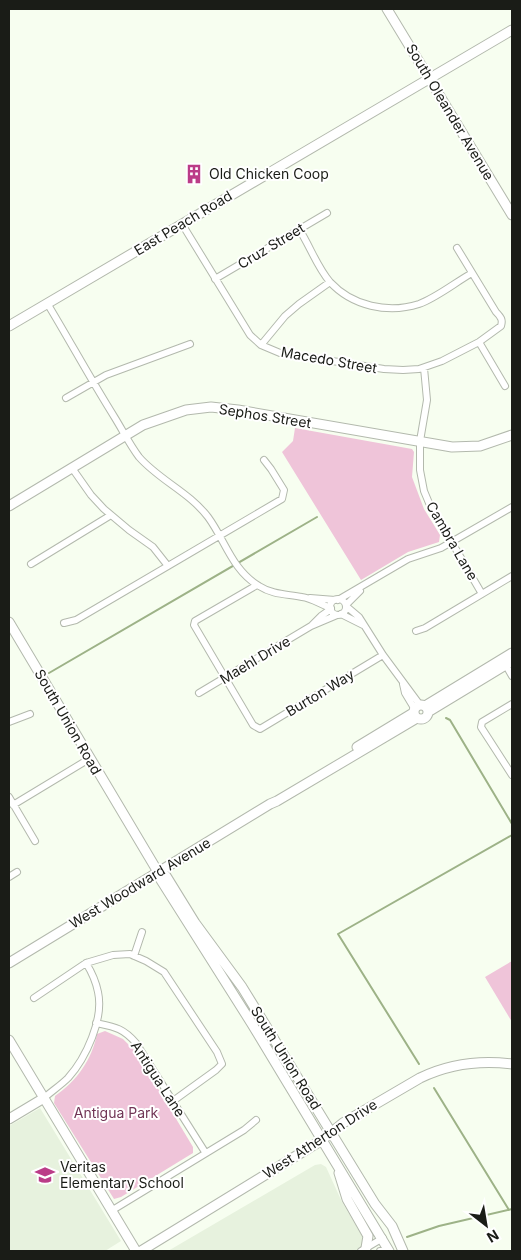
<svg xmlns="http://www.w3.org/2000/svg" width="521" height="1260" viewBox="0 0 521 1260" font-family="Inter,sans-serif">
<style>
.built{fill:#e7f2de}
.green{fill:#efc4d9}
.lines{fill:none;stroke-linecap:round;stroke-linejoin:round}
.stream{stroke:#9db287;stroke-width:2}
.street-casing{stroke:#b3b9ad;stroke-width:8}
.secondary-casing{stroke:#b3b9ad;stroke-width:11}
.street{stroke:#fff;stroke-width:6}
.secondary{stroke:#fff;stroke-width:9}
.labels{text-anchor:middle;stroke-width:4;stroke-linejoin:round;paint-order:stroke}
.street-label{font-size:14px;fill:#1a1c17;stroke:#fff}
.poi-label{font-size:14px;fill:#1a1c17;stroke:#fff;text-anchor:start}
.park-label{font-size:14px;fill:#713556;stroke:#fff}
</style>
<rect width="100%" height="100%" fill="#f7fef0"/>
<path class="built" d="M 40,1108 L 121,1241 L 105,1251 L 9,1251 L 9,1126 Z
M 321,1164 L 326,1167 L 342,1202 L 371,1251 L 168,1251 L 315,1165 Z"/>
<path class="green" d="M 295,428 L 412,449 L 414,452 L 412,477 L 424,509 L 440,535 L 439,542 L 408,552 L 361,580 L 282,452 L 293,441 Z
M 512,961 L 512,1022 L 485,977 Z
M 105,1031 L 123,1039 L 136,1052 L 193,1147 L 193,1153 L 121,1197 L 114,1199 L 54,1103 L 55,1096 C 77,1081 92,1059 97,1034 Z"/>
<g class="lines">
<path class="stream" d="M 49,673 L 317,517
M 446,718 L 450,720 L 512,824
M 419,1064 L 338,934 L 512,835
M 434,1088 L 509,1210
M 407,1237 L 439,1226 L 512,1209"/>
<defs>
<path id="street" d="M 182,224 L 250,335 L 261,345 L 280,353 L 384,369 L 403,370 L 419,369 L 442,361 L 479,342 L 501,326 C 503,320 501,317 496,312 L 457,248
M 299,229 C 310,246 317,267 330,282 C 352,306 388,314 419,304 C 436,298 456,282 472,273
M 215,279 L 327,213
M 47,303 C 70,341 91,380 115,418 C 123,431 130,445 139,457 C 159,480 189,492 208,517 C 225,540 232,570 259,586 C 273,595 287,594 302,597 C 312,598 321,605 331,608
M 479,342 L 505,386
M 261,345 L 285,316 L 299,304 L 330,282
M 424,368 L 427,400 L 420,441 L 420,470 L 424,491 L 429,503 L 482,594
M 66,398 L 106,375 L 190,344
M 72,468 L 91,495 L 104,509 L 129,530 L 153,547 L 168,566
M 31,564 L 111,515
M 257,585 L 195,621 L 194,625 L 253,725 L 260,729 L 383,655
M 310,598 L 335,600
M330 607a8 8 0 1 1 16 0a8 8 0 1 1-16 0Z
M 338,600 L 408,559 L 441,548 L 512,507
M 346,605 L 360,591
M 346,606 L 359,617 L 383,655 L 420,705
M 341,614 L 363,625
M 64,623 L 76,620 L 282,499 L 284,490 L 271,469 L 264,460
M 312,625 L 321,616 L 331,609
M 416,631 L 425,628 L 512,576
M 504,662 L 512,676
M 403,684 L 405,693 L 414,708
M 199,693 L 311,626 L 337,615
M 512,704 L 482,722 L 481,727 L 512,775
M 9,722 L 30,714
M 9,797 L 35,841
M 13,805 L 89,759
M 9,877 L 17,872
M 134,956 L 142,932
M 34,998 L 86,963 L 113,955 L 130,954 L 146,961 L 164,972 L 217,1052 L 222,1064 L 216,1070 L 173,1101
M 96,1023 C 115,1027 123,1028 136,1043 L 205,1152
M 44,1098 C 52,1091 61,1085 68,1078 C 86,1058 104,1019 98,992 C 96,982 91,971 86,963
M 111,1211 L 244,1130 L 256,1120
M 361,1251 L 383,1238
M 380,1251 L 382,1251"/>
<path id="secondary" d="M 387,9 L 512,215
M 9,326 L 512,30
M 9,506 L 143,425 L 186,410 L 211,407 L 238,410 L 452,447 L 480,446 L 512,435
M 9,622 L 158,872 L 161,880 L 252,1024 L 389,1251
M414 712a7 7 0 1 1 14 0a7 7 0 1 1-14 0Z
M 425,706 L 512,653
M 428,712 L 512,661
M 357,747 L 413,713
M 158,872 L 166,876 L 195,923 L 242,987 L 375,1204 L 392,1226 L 403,1251
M 9,963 L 270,804 L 277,801 L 417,718
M 9,1040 L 136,1251
M 9,1119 L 44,1098
M 339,1173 L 347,1199 L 368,1236 L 366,1248
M 141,1251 L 322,1140 L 343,1123 L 420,1078 C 449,1064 480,1060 512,1064"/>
</defs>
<use href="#street" class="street-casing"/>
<use href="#secondary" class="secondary-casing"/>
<use href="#street" class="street"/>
<use href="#secondary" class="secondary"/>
</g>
<defs>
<symbol id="building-bare" viewBox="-9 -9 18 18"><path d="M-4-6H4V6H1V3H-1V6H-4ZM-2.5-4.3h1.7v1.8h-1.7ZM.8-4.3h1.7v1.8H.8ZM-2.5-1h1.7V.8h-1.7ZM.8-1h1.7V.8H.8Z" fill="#bb3c88" stroke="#fff" stroke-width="2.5" paint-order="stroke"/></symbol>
<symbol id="school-bare" viewBox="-9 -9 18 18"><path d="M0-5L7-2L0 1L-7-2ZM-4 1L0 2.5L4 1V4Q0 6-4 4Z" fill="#bb3c88" stroke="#fff" stroke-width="2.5" paint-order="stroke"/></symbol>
</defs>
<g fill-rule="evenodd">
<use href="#building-bare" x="180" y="160" width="28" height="28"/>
<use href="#school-bare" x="31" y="1161" width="28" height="28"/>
</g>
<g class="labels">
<g class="street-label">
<text transform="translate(450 112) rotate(59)" y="5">South Oleander Avenue</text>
<text transform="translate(183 223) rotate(-31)" y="5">East Peach Road</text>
<text transform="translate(271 246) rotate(-31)" y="5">Cruz Street</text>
<text transform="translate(329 360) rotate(10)" y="5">Macedo Street</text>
<text transform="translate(265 416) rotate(9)" y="5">Sephos Street</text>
<text transform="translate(452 541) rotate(60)" y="5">Cambra Lane</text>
<text transform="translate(255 660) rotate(-31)" y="5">Maehl Drive</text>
<text transform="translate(320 693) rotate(-31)" y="5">Burton Way</text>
<text transform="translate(68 722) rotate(60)" y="5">South Union Road</text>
<text transform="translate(140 883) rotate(-31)" y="5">West Woodward Avenue</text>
<text transform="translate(286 1058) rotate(58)" y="5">South Union Road</text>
<text transform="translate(158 1079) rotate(57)" y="5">Antigua Lane</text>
<text transform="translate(320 1139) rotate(-33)" y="5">West Atherton Drive</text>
</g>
<g class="poi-label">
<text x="209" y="179">Old Chicken Coop</text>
<text x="60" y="1172">Veritas<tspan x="60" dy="16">Elementary School</tspan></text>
</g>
<g class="park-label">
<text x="116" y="1118">Antigua Park</text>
</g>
</g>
<rect width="521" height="1260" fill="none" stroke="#1a1c17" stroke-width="20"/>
<g transform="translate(486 1225) rotate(149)" stroke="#ffffff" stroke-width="4" paint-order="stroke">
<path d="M0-4L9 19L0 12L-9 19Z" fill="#1a1c17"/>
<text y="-8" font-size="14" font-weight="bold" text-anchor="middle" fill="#1a1c17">N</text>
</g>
</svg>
